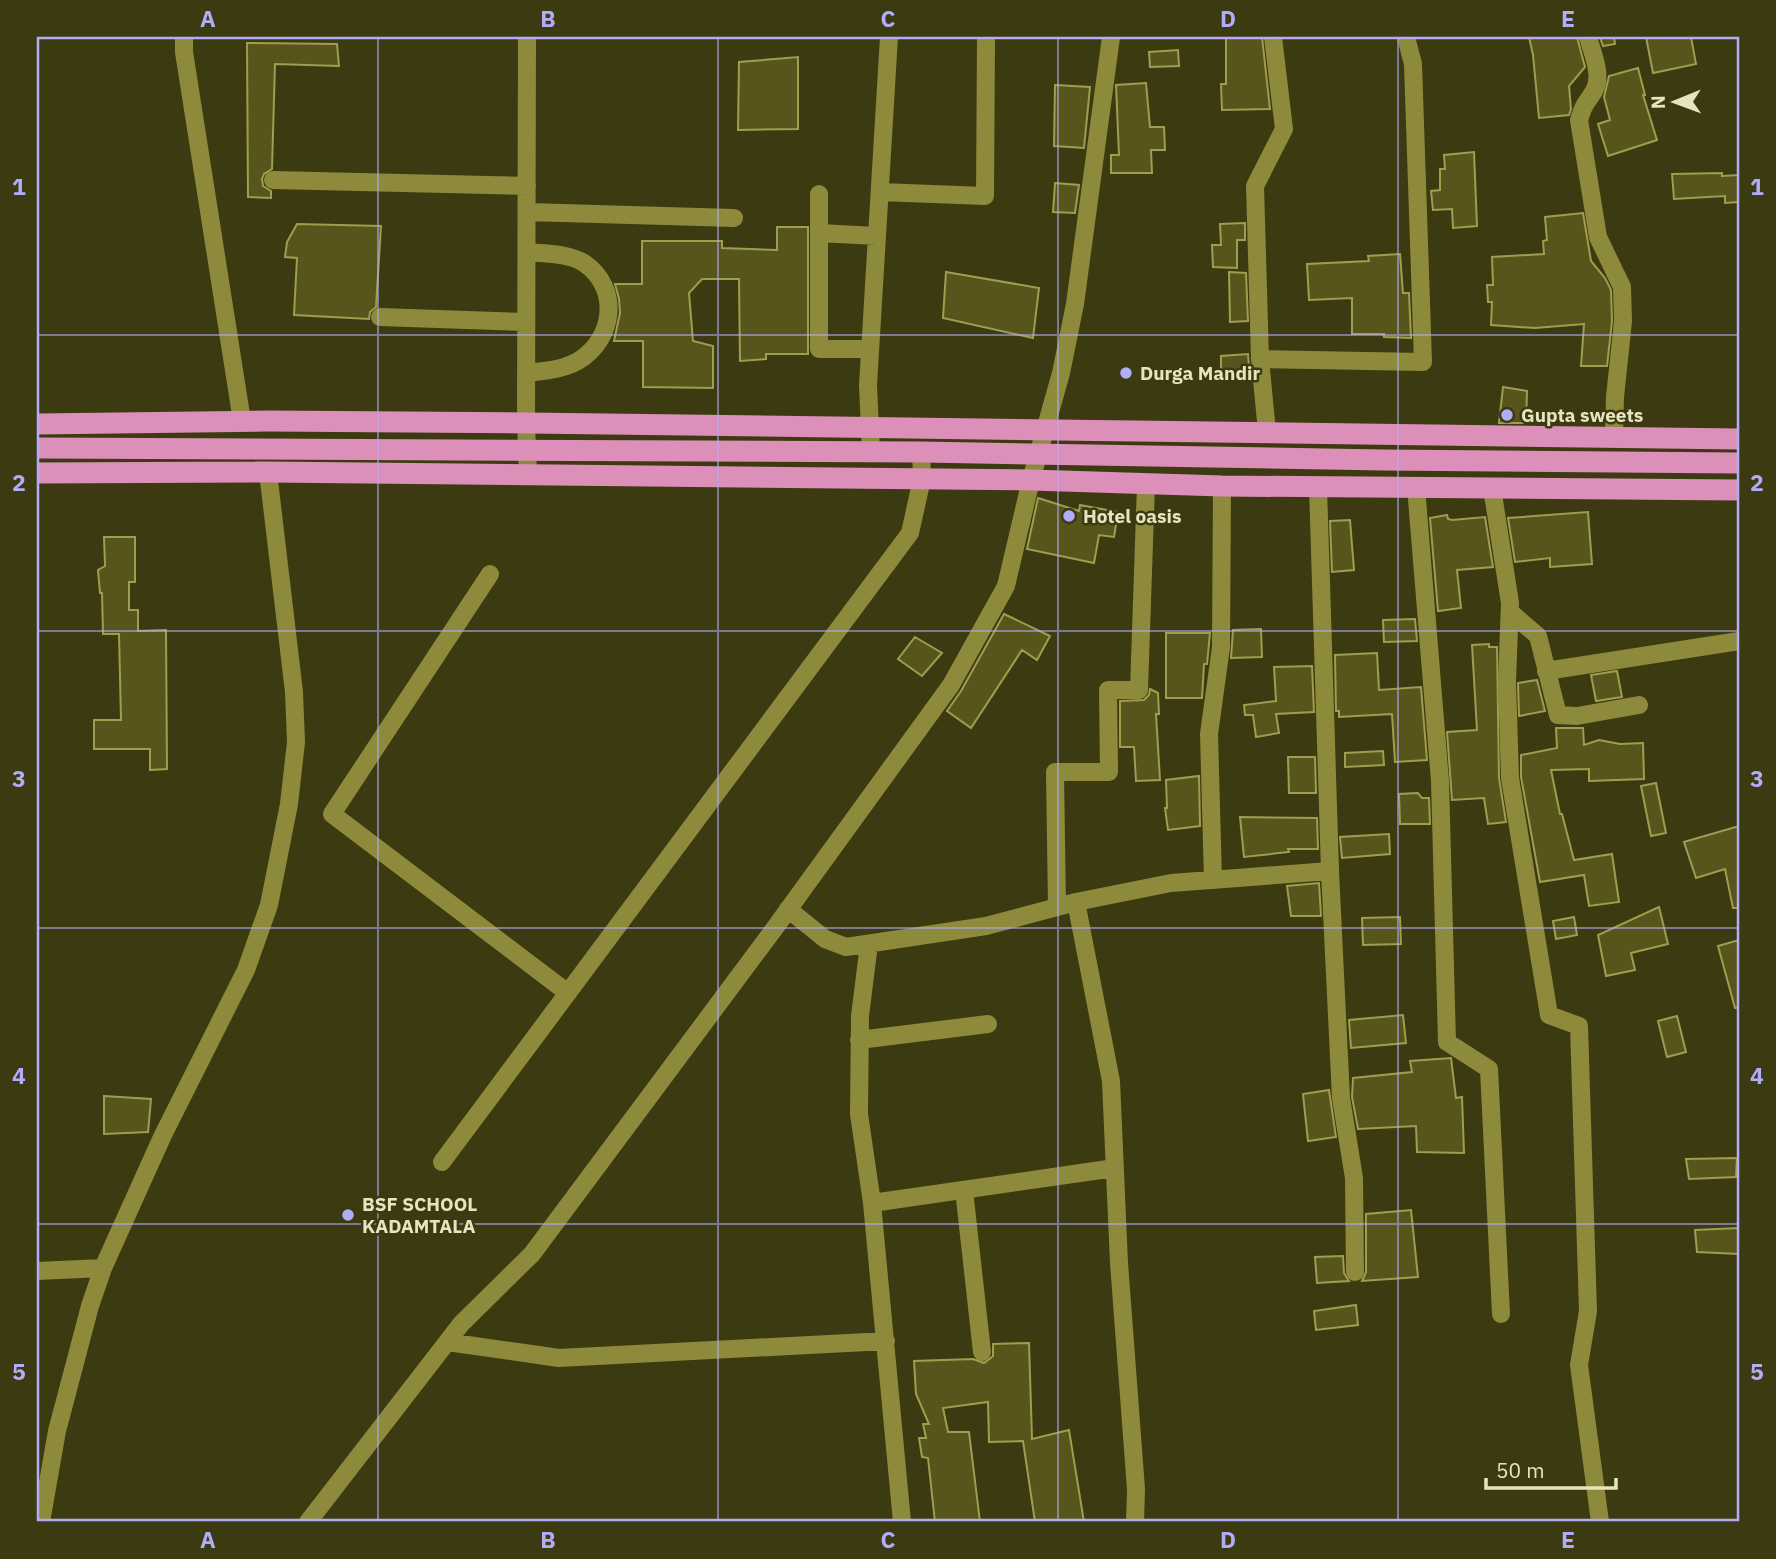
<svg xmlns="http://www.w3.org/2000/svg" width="1776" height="1559" viewBox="0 0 1776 1559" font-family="'IBM Plex Sans',sans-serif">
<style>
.building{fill:#57551b;stroke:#9f9d4f;stroke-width:2}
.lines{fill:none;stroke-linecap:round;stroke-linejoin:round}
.minor{stroke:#8d8a3c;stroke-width:18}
.highway{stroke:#dc8fb8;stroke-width:21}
.grid{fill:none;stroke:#b2adf9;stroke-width:2;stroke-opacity:0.55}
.poi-dot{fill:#b2adf9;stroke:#3c3a10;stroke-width:2.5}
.labels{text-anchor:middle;stroke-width:5;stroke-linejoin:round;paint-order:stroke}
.poi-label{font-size:19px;font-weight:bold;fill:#e6e5bf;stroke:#3c3a10;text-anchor:start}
.neatline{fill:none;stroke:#b2adf9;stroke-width:2.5}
.grid-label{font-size:23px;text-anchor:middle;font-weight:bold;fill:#b2adf9}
</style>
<rect width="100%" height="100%" fill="#3c3a10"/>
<path class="building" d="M 1226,37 L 1262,37 L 1270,109 L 1222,110 L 1221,84 L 1226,84 Z
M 1529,37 L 1577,37 L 1585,67 L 1569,86 L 1571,109 L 1569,115 L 1539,118 L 1533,55 Z
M 1600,37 L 1614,37 L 1615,44 L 1603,46 Z
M 1646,37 L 1691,37 L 1696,64 L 1653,73 Z
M 247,43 L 337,44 L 339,66 L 275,64 L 272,169 L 264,174 L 262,179 L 263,186 L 271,191 L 271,198 L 248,197 Z
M 1178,50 L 1179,66 L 1150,67 L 1149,52 Z
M 798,57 L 798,129 L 738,130 L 739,62 Z
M 1638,68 L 1645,95 L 1643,95 L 1657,140 L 1608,156 L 1598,124 L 1610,120 L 1604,97 L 1609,76 Z
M 1146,83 L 1150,127 L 1164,127 L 1165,150 L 1151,150 L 1152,173 L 1111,173 L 1111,155 L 1119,155 L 1116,85 Z
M 1055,85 L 1090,87 L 1084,148 L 1054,146 Z
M 1474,152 L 1477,226 L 1453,228 L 1452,209 L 1433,210 L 1431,191 L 1440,190 L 1440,169 L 1445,169 L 1444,155 Z
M 1722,173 L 1722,176 L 1739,175 L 1739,202 L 1725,203 L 1725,196 L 1674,199 L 1672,174 Z
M 1055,183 L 1079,185 L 1075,213 L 1053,212 Z
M 1583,213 L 1591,261 L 1605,278 L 1611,290 L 1612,321 L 1607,366 L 1581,366 L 1584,324 L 1535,328 L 1491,325 L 1492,302 L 1488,302 L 1487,285 L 1493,285 L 1492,257 L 1544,254 L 1543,241 L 1547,240 L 1545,217 Z
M 1245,223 L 1245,240 L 1237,240 L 1237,268 L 1213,267 L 1212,245 L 1221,245 L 1220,224 Z
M 297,224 L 381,226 L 376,307 L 370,312 L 369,319 L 294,315 L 297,258 L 285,257 L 287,242 Z
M 777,227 L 808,227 L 808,354 L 766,354 L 766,359 L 740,361 L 739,279 L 702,279 L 689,293 L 693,341 L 713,346 L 713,388 L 643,387 L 643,341 L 614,341 L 620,313 L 619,299 L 615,284 L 642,284 L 642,241 L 722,241 L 722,248 L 777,250 Z
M 1400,254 L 1403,293 L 1409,293 L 1411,338 L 1384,337 L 1384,334 L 1352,334 L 1352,298 L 1309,300 L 1307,264 L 1369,261 L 1368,256 Z
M 946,272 L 1039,288 L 1033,338 L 943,318 Z
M 1229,272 L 1246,273 L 1248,321 L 1230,322 Z
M 1248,354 L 1250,378 L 1221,380 L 1221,356 Z
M 1503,387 L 1527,391 L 1526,423 L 1499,423 Z
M 1038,498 L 1079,511 L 1080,505 L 1118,512 L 1114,537 L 1099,535 L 1094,563 L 1027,549 Z
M 1588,512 L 1592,564 L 1550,567 L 1550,558 L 1515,562 L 1508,518 Z
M 1447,515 L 1448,519 L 1452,520 L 1485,517 L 1493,567 L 1457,570 L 1461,608 L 1438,611 L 1430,518 Z
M 1350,520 L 1354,570 L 1332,572 L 1330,521 Z
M 104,537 L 135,537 L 135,582 L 129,582 L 129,610 L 138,610 L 138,631 L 166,630 L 167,769 L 150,770 L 150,749 L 94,749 L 94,720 L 121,720 L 119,634 L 103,634 L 102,593 L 100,593 L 98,570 L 105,566 Z
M 1004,614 L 1050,636 L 1037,660 L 1022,650 L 971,728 L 947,711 L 961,691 Z
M 1415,619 L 1417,641 L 1384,642 L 1383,620 Z
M 1261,629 L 1262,657 L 1231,658 L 1233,630 Z
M 1166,633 L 1210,633 L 1207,664 L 1204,664 L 1202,698 L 1166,698 Z
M 915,637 L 942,653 L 922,676 L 898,659 Z
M 1489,644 L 1489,647 L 1497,647 L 1499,778 L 1506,822 L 1488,824 L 1484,798 L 1452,800 L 1447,732 L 1477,730 L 1472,645 Z
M 1377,653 L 1379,690 L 1421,687 L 1427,760 L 1395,762 L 1392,714 L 1339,717 L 1339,711 L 1336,711 L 1335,655 Z
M 1312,666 L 1314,712 L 1276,714 L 1279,733 L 1256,737 L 1253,715 L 1245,715 L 1244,705 L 1276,701 L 1274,667 Z
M 1617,671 L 1622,697 L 1596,701 L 1591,675 Z
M 1537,680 L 1545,711 L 1519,716 L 1518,683 Z
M 1150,689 L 1158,693 L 1159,714 L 1156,714 L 1160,780 L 1136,781 L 1134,747 L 1120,747 L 1120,701 L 1144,700 L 1149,695 Z
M 1556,728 L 1583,728 L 1584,745 L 1599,740 L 1620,744 L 1643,743 L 1644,779 L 1589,781 L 1589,769 L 1551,770 L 1560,814 L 1562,814 L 1574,860 L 1612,854 L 1619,902 L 1589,906 L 1584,875 L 1540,882 L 1521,777 L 1521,755 L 1557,748 Z
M 1383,751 L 1384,765 L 1345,767 L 1345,753 Z
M 1288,757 L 1315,757 L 1316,793 L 1289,793 Z
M 1199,776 L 1200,826 L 1168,830 L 1165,808 L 1167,808 L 1166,780 Z
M 1656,783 L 1666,833 L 1651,836 L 1641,786 Z
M 1418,793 L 1422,798 L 1429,798 L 1430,824 L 1400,824 L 1399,794 Z
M 1240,817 L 1317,818 L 1318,849 L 1288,849 L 1289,852 L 1244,857 Z
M 1739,826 L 1739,908 L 1733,908 L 1725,869 L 1696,878 L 1684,842 Z
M 1389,834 L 1390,854 L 1342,858 L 1340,837 Z
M 1319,883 L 1321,916 L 1291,916 L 1287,886 Z
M 1659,907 L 1668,944 L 1631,953 L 1635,970 L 1606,976 L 1598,935 Z
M 1400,917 L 1401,944 L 1363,945 L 1362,918 Z
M 1574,917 L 1577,935 L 1556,939 L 1553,921 Z
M 1739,940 L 1739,1007 L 1735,1008 L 1718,946 Z
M 1403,1015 L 1406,1043 L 1351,1048 L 1349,1020 Z
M 1677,1016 L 1686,1052 L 1667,1057 L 1658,1021 Z
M 1451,1058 L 1456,1098 L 1462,1097 L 1464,1153 L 1417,1152 L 1416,1126 L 1358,1129 L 1352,1097 L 1353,1078 L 1412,1072 L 1410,1061 Z
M 1329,1090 L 1336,1137 L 1308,1141 L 1303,1094 Z
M 104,1096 L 151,1099 L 148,1132 L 104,1134 Z
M 1737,1158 L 1736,1177 L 1689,1179 L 1686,1159 Z
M 1411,1210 L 1418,1277 L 1362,1281 L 1366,1272 L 1366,1214 Z
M 1739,1228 L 1739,1254 L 1697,1252 L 1695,1230 Z
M 1343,1256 L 1344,1273 L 1349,1281 L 1317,1283 L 1315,1257 Z
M 1356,1305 L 1358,1325 L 1316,1330 L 1314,1311 Z
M 1029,1343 L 1032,1439 L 1069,1430 L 1084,1522 L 1035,1522 L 1023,1441 L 989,1442 L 988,1402 L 943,1408 L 948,1432 L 969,1432 L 980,1522 L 935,1522 L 928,1458 L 922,1457 L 919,1438 L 926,1438 L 923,1424 L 929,1424 L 916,1394 L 914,1361 L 973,1359 L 984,1363 L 993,1356 L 993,1344 Z"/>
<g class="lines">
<path class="minor" d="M 184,37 L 184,52 L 242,421
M 527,37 L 526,423 L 528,475
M 1588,37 C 1592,52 1603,76 1594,91 C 1586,104 1584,103 1579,120 L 1598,237 L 1622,287 L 1623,321 L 1615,397 L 1614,436
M 273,180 L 527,186
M 880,192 L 985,196 L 986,37
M 819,194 L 819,349 L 870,349
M 527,212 L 734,218
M 819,233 L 877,236
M 380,317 L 526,322
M 1260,359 L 1423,362 L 1413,64 L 1406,37
M 526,373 C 543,371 562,370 578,361 C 614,340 621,288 584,263 C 568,253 545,254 527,252
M 1267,432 L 1260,359 L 1255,186 L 1284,129 L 1273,37
M 871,452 L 868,385 L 889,37
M 1416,487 L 1440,781 L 1447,1042 L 1489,1069 L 1501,1314
M 1492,488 L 1510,603 L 1507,681 L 1510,778 L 1549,1015 L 1579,1026 L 1588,1311 L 1579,1365 L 1600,1522
M 490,574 L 332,814 L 568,993
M 1510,612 L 1538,636 L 1558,715 L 1577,716 L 1639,705
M 1546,671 L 1739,641
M 1330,871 L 1341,1098 L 1354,1178 L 1355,1272
M 1213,880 L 1209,734 L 1221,647 L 1222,486
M 1076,902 L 1111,1081 L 1119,1263 L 1136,1489 L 1135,1522
M 1057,907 L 1055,772 L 1109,772 L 1108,690 L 1139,690 L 1146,484
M 788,909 L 825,939 L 846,947 L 986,926 L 1076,902 L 1171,883 L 1330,871 L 1318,487
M 869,944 L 860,1016 L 859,1114 L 872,1203 L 1115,1168
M 859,1040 L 988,1024
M 442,1162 L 910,533 L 922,479 L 921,452
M 964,1190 L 982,1352
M 872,1203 L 902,1522
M 37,1271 L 103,1268
M 447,1342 L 559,1358 L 886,1341
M 41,1522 L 57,1431 L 90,1306 L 103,1268 L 163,1135 L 246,970 L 269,905 L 289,804 L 296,742 L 294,692 L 268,472
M 308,1522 L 461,1324 L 532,1254 L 777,925 L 951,685 L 1006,586 L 1031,480 L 1061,373 L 1075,304 L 1111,37"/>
<path class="highway" d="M 37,424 L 267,421 L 528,423 L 1739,439
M 37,448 L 921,452 L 1383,460 L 1739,463
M 37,473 L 268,472 L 1031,480 L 1222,486 L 1739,490"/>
</g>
<path class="grid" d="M 378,37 L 378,1522M 718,37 L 718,1522M 1058,37 L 1058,1522M 1398,37 L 1398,1522M 37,335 L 1739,335M 37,631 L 1739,631M 37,928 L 1739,928M 37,1224 L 1739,1224"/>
<g class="poi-dot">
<circle cx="1126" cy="373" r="7"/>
<circle cx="1507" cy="415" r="7"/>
<circle cx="1069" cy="516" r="7"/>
<circle cx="348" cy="1215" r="7"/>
</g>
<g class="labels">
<g class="poi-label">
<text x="1140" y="380">Durga Mandir</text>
<text x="1521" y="422">Gupta sweets</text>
<text x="1083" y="523">Hotel oasis</text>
<text x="362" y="1211">BSF SCHOOL<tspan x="362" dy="22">KADAMTALA</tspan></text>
</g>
</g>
<rect width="1776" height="1559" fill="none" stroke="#3c3a10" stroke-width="77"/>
<g transform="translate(1675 102) rotate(269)" stroke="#3c3a10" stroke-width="5" paint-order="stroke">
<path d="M0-5L12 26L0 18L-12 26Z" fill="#e6e5bf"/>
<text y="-10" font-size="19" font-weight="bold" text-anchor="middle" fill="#e6e5bf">N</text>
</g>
<path d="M1486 1478v10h130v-10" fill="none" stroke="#e6e5bf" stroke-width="3.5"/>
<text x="1496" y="1478" font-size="21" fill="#e6e5bf" stroke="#3c3a10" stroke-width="5" paint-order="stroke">50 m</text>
<rect x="38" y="38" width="1700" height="1482" class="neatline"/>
<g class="grid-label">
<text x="208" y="27">A</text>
<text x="548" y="27">B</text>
<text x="888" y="27">C</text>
<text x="1228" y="27">D</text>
<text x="1568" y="27">E</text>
<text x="19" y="195">1</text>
<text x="1757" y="195">1</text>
<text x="19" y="491">2</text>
<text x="1757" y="491">2</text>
<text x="19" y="787">3</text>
<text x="1757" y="787">3</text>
<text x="19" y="1084">4</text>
<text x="1757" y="1084">4</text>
<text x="19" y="1380">5</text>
<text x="1757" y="1380">5</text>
<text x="208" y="1548">A</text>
<text x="548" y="1548">B</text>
<text x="888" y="1548">C</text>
<text x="1228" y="1548">D</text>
<text x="1568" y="1548">E</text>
</g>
</svg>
